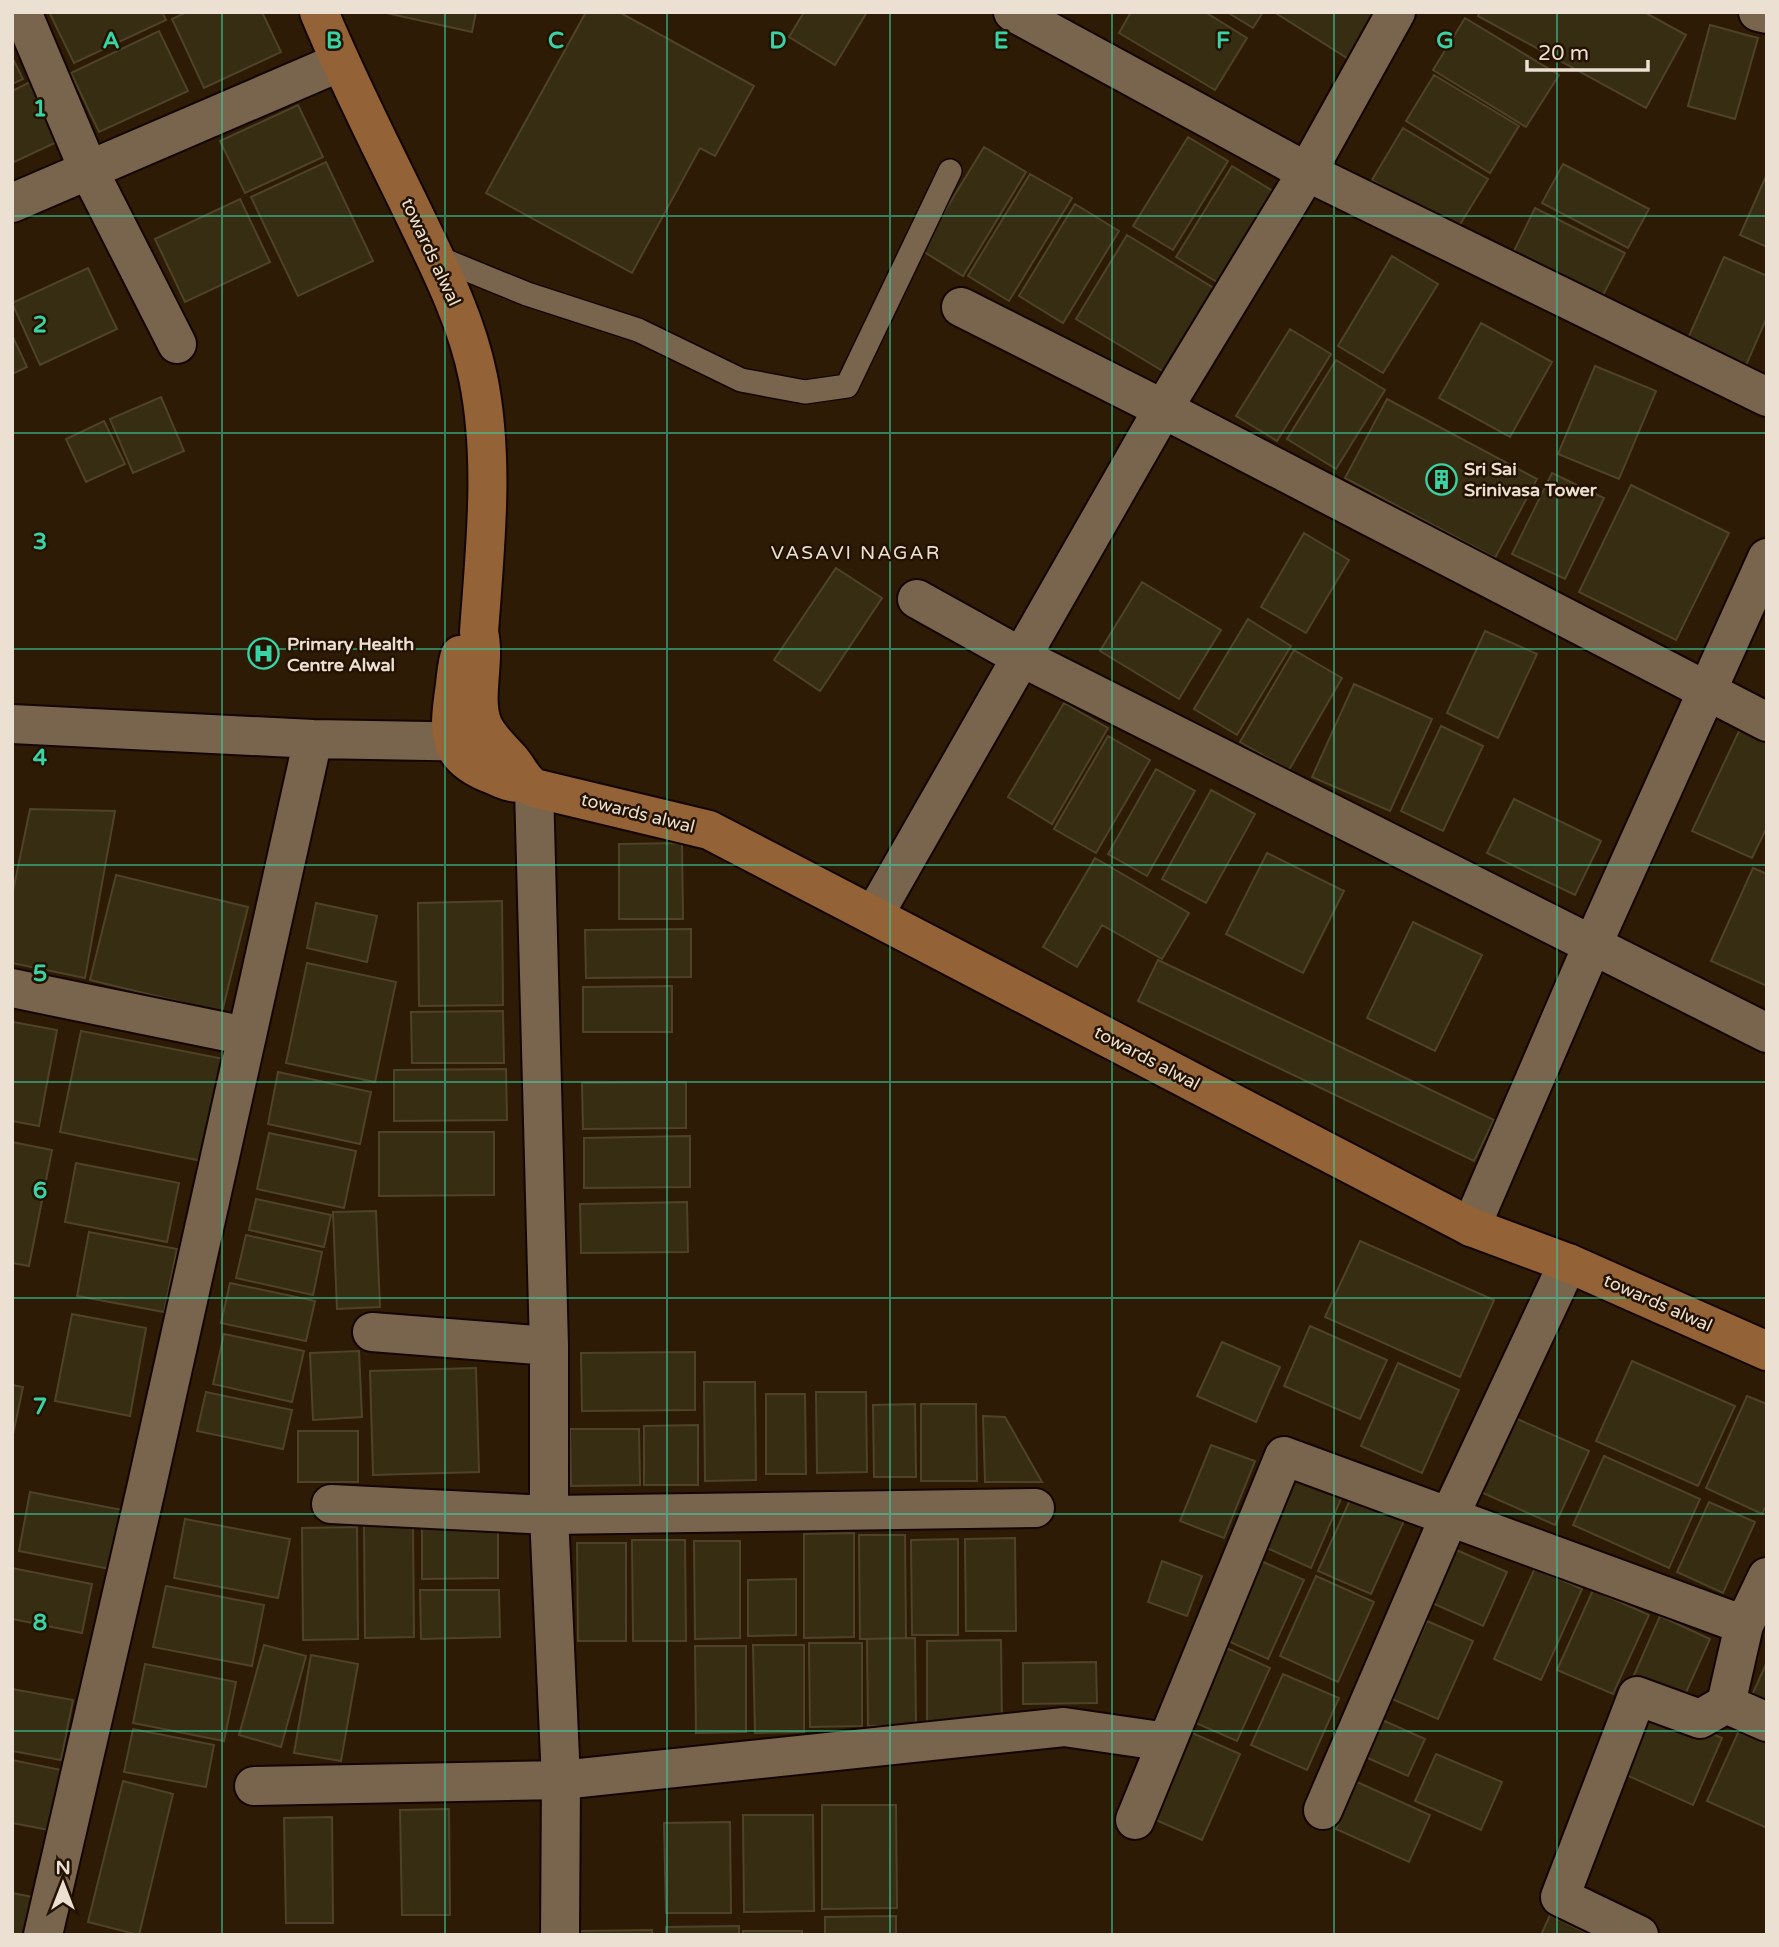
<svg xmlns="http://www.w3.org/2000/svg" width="1779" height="1947" viewBox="0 0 1779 1947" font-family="'Varela Round',sans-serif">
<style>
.building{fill:#372d12;stroke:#4e4328;stroke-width:2}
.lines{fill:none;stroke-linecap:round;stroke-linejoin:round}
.service-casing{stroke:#140500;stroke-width:26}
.minor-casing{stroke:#140500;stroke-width:42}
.secondary-casing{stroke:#140500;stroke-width:42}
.service{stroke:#79644d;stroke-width:23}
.minor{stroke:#79644d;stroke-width:38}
.secondary{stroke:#936237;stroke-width:38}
.grid{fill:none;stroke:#39d4a5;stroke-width:2;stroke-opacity:0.55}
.labels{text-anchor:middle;stroke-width:5;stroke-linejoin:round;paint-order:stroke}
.street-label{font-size:18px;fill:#ece0d3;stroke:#231200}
.poi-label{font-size:18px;font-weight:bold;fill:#ece0d3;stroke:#231200;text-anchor:start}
.neighbourhood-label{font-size:19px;letter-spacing:2px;fill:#ece0d3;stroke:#231200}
.grid-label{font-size:23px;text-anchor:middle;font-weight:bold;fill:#39d4a5;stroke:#231200;stroke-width:5;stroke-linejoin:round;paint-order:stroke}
</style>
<rect width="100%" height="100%" fill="#2d1b05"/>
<path class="building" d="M 49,12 L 162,12 L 166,20 L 74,63 Z
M 187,12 L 262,12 L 281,52 L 204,88 L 172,19 Z
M 382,12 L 476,12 L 472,32 Z
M 586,12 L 619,12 L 754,86 L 715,156 L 700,148 L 632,273 L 486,193 Z
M 804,12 L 867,12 L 835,65 L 789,37 Z
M 1131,12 L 1205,12 L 1247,38 L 1215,90 L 1119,33 Z
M 1227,12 L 1263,12 L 1253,28 Z
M 1274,12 L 1386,12 L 1355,63 Z
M 1480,12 L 1644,12 L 1686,35 L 1646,108 L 1478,16 Z
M 1465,18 L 1559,75 L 1526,127 L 1433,70 Z
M 1710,25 L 1758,38 L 1735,119 L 1688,106 Z
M 159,31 L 188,91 L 99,132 L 71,73 Z
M 12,57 L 23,79 L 12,84 Z
M 1434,75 L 1519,126 L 1490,173 L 1406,121 Z
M 30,82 L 59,141 L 12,163 L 12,91 Z
M 298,105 L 323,157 L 245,193 L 220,141 Z
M 1403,128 L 1488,179 L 1456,231 L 1372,180 Z
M 1188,137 L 1228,161 L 1173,250 L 1133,226 Z
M 984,147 L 1026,172 L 963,276 L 921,250 Z
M 326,162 L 373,261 L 298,296 L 251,197 Z
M 1563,164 L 1649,209 L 1628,248 L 1542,203 Z
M 1232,166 L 1276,193 L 1220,284 L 1176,257 Z
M 1030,174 L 1072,198 L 1009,301 L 968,276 Z
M 1767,174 L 1767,247 L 1740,235 Z
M 240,199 L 270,262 L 185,302 L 155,239 Z
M 1075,204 L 1119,231 L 1063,323 L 1019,296 Z
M 1535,208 L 1625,253 L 1602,297 L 1513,253 Z
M 1127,235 L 1217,290 L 1166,373 L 1076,319 Z
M 1392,256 L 1438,284 L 1383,373 L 1338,346 Z
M 1724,257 L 1767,276 L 1767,317 L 1744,370 L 1685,345 Z
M 88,268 L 117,329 L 40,365 L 12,303 Z
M 1481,323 L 1552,362 L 1510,437 L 1439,398 Z
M 1290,329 L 1331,354 L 1277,441 L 1236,416 Z
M 12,335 L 27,367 L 12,374 Z
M 1336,360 L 1385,390 L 1336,469 L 1287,439 Z
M 1595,366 L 1656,391 L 1619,479 L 1558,454 Z
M 161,397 L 184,451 L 133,473 L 110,419 Z
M 1387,399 L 1537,479 L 1495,558 L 1345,478 Z
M 104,421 L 125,464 L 86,482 L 66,439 Z
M 1552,473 L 1604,498 L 1565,579 L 1512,554 Z
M 1631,485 L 1729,533 L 1676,640 L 1579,592 Z
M 1304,533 L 1349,560 L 1306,633 L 1261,607 Z
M 836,568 L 882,598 L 820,691 L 774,660 Z
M 1142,582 L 1221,630 L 1179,699 L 1100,651 Z
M 1248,619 L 1291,646 L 1237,735 L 1194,709 Z
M 1485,631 L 1537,654 L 1498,738 L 1447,713 Z
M 1294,650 L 1342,678 L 1289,770 L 1240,742 Z
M 1354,684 L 1432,719 L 1390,811 L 1312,777 Z
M 1064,703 L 1108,728 L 1052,824 L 1008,797 Z
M 1441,726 L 1483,746 L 1443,831 L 1401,811 Z
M 1740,729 L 1767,741 L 1767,827 L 1752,858 L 1692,831 Z
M 1108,736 L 1150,760 L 1096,853 L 1054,829 Z
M 1156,769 L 1195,791 L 1147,876 L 1108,854 Z
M 1211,790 L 1255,814 L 1206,903 L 1162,879 Z
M 1514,799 L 1601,841 L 1575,895 L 1487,853 Z
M 30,809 L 115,811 L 85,978 L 12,963 L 12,896 Z
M 682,843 L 683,919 L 619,919 L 619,844 Z
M 1267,853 L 1344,891 L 1303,973 L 1226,934 Z
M 1095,858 L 1189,913 L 1162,959 L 1102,925 L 1077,967 L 1043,947 Z
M 1753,868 L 1767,874 L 1767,986 L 1711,961 Z
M 116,875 L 248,907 L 222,1012 L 90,980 Z
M 502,901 L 503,1005 L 419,1006 L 418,903 Z
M 316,903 L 377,916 L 367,962 L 307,948 Z
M 1413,922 L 1482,955 L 1435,1051 L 1367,1018 Z
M 691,929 L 691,977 L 586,978 L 585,930 Z
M 1158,960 L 1494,1120 L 1474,1161 L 1138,1001 Z
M 307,963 L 396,982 L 375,1082 L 286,1063 Z
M 672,986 L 672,1032 L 583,1032 L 583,987 Z
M 503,1011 L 504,1063 L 412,1063 L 411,1012 Z
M 13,1022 L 57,1030 L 39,1126 L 12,1121 Z
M 81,1031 L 224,1059 L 202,1161 L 60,1132 Z
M 506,1069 L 507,1120 L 394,1121 L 394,1070 Z
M 278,1072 L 371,1092 L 360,1144 L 268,1124 Z
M 686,1082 L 686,1128 L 583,1129 L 582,1083 Z
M 379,1132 L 494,1132 L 494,1195 L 379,1196 Z
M 269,1133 L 356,1151 L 344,1208 L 257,1189 Z
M 690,1136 L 690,1187 L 584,1188 L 584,1138 Z
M 12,1142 L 52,1150 L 29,1266 L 12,1263 Z
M 76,1163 L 179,1183 L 167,1242 L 65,1222 Z
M 256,1199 L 331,1215 L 324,1247 L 249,1230 Z
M 687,1202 L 688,1252 L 581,1253 L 580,1204 Z
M 376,1211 L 380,1307 L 337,1309 L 333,1212 Z
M 89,1232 L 177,1249 L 164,1312 L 77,1296 Z
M 246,1235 L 322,1252 L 313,1295 L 236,1278 Z
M 1360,1241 L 1494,1300 L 1460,1377 L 1325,1317 Z
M 230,1283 L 315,1301 L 306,1341 L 221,1323 Z
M 72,1314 L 146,1328 L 130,1416 L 55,1401 Z
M 1310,1326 L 1387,1360 L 1360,1419 L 1284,1386 Z
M 224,1334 L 304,1351 L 292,1402 L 213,1384 Z
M 1222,1342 L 1280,1367 L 1256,1422 L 1197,1396 Z
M 359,1351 L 362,1417 L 313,1420 L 310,1353 Z
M 695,1352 L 695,1410 L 582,1411 L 581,1353 Z
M 1632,1361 L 1735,1406 L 1698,1486 L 1596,1441 Z
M 1398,1363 L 1459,1390 L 1422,1473 L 1361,1446 Z
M 476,1368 L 479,1472 L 373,1475 L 370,1371 Z
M 704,1382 L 755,1382 L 756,1480 L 705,1481 Z
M 12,1385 L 23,1387 L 12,1439 Z
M 206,1392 L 292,1410 L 283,1449 L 197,1431 Z
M 816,1392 L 866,1392 L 867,1472 L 817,1473 Z
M 766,1394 L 805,1394 L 806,1474 L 766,1474 Z
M 1747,1396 L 1767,1404 L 1767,1504 L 1762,1514 L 1706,1488 Z
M 915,1404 L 916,1477 L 874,1477 L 873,1405 Z
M 921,1404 L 976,1404 L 977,1481 L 921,1481 Z
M 1506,1414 L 1589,1451 L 1555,1525 L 1474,1489 Z
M 983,1416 L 1005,1417 L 1042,1482 L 985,1482 Z
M 698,1425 L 698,1485 L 644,1485 L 644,1426 Z
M 570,1429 L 639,1429 L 640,1485 L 571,1486 Z
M 298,1431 L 358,1431 L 358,1482 L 298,1482 Z
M 1211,1445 L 1255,1461 L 1224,1538 L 1180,1521 Z
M 1604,1456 L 1700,1499 L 1669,1568 L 1573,1525 Z
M 1292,1469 L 1344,1492 L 1311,1568 L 1258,1544 Z
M 1354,1491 L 1407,1514 L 1371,1594 L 1318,1571 Z
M 30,1492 L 122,1510 L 110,1569 L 19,1551 Z
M 1709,1502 L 1755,1522 L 1723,1593 L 1677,1572 Z
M 185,1519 L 290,1539 L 278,1598 L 174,1578 Z
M 498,1523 L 498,1578 L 422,1579 L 422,1524 Z
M 364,1525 L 413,1525 L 414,1637 L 365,1638 Z
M 357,1527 L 358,1639 L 303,1640 L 302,1528 Z
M 854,1533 L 854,1637 L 804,1638 L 804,1534 Z
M 859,1535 L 905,1535 L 906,1638 L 860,1639 Z
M 1015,1538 L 1016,1631 L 966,1631 L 965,1539 Z
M 958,1539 L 958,1635 L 912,1635 L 911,1540 Z
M 632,1540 L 685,1540 L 686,1641 L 633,1641 Z
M 694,1541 L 740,1541 L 740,1638 L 695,1639 Z
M 577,1543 L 626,1543 L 626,1641 L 578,1641 Z
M 1454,1549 L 1507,1572 L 1483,1626 L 1430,1602 Z
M 1252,1557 L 1304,1580 L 1268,1659 L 1217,1636 Z
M 1162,1561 L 1202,1576 L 1187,1616 L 1148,1602 Z
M 12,1568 L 92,1584 L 82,1633 L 12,1619 Z
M 1535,1568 L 1582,1589 L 1541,1680 L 1494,1659 Z
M 1316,1576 L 1374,1602 L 1338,1682 L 1280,1656 Z
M 796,1579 L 796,1635 L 748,1636 L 748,1580 Z
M 166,1586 L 264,1605 L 252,1666 L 153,1647 Z
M 420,1590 L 499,1590 L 500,1637 L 421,1639 Z
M 1593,1590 L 1649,1615 L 1613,1694 L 1557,1670 Z
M 1660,1616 L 1710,1639 L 1680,1706 L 1630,1684 Z
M 1427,1621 L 1473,1641 L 1438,1719 L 1392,1699 Z
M 915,1638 L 916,1726 L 868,1726 L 867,1639 Z
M 1001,1640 L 1002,1727 L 927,1727 L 927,1641 Z
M 809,1643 L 862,1643 L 862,1726 L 810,1727 Z
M 264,1645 L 306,1656 L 281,1747 L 239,1735 Z
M 753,1645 L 804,1645 L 804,1732 L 755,1733 Z
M 695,1646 L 746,1646 L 746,1732 L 696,1733 Z
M 1222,1646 L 1270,1668 L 1237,1741 L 1189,1720 Z
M 311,1655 L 358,1664 L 341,1761 L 294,1753 Z
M 1096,1662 L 1097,1703 L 1023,1704 L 1023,1663 Z
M 1767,1662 L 1767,1702 L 1752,1695 Z
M 145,1664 L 236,1682 L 224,1741 L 133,1723 Z
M 1283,1674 L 1339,1698 L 1307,1770 L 1251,1745 Z
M 12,1689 L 73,1700 L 61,1760 L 12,1751 Z
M 1652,1707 L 1722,1738 L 1693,1805 L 1622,1773 Z
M 1380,1719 L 1425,1739 L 1408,1776 L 1363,1756 Z
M 1742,1724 L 1767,1735 L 1767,1828 L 1707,1801 Z
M 133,1729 L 214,1745 L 206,1787 L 124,1772 Z
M 1190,1732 L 1240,1754 L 1202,1840 L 1151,1818 Z
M 1436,1754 L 1502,1782 L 1481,1830 L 1415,1801 Z
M 12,1760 L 61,1770 L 49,1830 L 12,1823 Z
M 123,1781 L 173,1794 L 139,1935 L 88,1922 Z
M 1357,1782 L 1430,1815 L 1409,1862 L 1336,1829 Z
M 822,1805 L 896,1805 L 897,1908 L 822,1909 Z
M 449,1809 L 450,1915 L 402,1915 L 400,1810 Z
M 743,1815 L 813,1815 L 814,1911 L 744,1912 Z
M 332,1817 L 333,1923 L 286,1923 L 284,1818 Z
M 730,1822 L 731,1913 L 666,1913 L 664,1823 Z
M 12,1893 L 43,1899 L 35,1935 L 12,1935 Z
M 1550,1915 L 1591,1935 L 1541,1935 Z
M 896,1916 L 896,1935 L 825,1935 L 825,1917 Z
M 739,1926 L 739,1935 L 666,1935 L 666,1927 Z
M 652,1930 L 652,1935 L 579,1935 L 579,1931 Z
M 743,1931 L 802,1931 L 802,1935 L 743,1935 Z"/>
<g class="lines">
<defs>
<path id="service" d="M 434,256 L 527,294 L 638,330 L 741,380 L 805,392 L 847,386 L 950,171"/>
<path id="minor" d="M 22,12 L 89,171 L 177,344
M 1013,12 L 1307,172 L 1767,397
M 1758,12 L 1767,14
M 12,203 L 340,62
M 961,307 L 1163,409 L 1767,722
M 917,599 L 1021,657 L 1767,1033
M 12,724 L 313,739 L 486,742
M 534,788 L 549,1346 L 549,1515 L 561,1780 L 560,1935
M 874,915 L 1163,409 L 1307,172 L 1396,12
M 12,988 L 246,1036
M 1471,1227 L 1592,946 L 1767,558
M 372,1332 L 549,1346
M 331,1504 L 549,1515 L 1035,1508
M 1726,1704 L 1767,1722
M 254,1786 L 561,1780 L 1064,1727 L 1167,1742
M 1323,1810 L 1450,1515 L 1568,1263
M 1135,1820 L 1284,1456 L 1744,1625
M 43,1935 L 146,1489 L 313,739
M 1639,1935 L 1560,1897 L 1637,1696 L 1700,1719 L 1726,1704 L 1744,1625 L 1767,1577"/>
<path id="secondary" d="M 319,12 C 347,80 380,144 412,210 C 438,264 466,318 478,377 C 495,460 485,548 479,632 C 486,662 472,698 483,725 C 488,737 501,749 510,759 C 519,769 522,780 534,788 L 709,830 L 1471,1227 L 1568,1263 L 1767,1351
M 460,655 C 456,666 456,680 454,692 C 448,735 447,758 493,775 C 503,779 513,785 524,782"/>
</defs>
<use href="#service" class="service-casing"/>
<use href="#minor" class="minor-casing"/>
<use href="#secondary" class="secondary-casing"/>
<use href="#service" class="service"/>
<use href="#minor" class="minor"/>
<use href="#secondary" class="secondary"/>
</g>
<path class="grid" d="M 222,12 L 222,1935M 445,12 L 445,1935M 667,12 L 667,1935M 890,12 L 890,1935M 1112,12 L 1112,1935M 1334,12 L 1334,1935M 1557,12 L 1557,1935M 12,216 L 1767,216M 12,433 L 1767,433M 12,649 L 1767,649M 12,865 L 1767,865M 12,1082 L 1767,1082M 12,1298 L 1767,1298M 12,1514 L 1767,1514M 12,1731 L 1767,1731"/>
<defs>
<symbol id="building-ring" viewBox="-11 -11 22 22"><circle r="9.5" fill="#231200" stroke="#39d4a5" stroke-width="1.5"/><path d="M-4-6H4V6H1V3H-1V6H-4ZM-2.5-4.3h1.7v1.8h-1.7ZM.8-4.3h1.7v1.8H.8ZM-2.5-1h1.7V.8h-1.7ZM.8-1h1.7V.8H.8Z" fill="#39d4a5"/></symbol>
<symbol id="hospital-ring" viewBox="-11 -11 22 22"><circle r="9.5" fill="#231200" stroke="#39d4a5" stroke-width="1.5"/><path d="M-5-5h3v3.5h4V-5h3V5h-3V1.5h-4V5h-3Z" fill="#39d4a5"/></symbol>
</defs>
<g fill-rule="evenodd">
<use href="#building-ring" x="1424" y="462" width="35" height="35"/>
<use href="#hospital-ring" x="246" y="636" width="35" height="35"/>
</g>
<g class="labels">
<g class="street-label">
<text transform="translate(431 252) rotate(65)" y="6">towards alwal</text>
<text transform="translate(638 813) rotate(14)" y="6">towards alwal</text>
<text transform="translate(1147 1058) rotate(28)" y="6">towards alwal</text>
<text transform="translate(1658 1303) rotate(24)" y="6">towards alwal</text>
</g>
<g class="poi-label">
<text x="1464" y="475">Sri Sai<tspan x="1464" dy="21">Srinivasa Tower</tspan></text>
<text x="287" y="650">Primary Health<tspan x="287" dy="21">Centre Alwal</tspan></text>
</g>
<g class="neighbourhood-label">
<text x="856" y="559">VASAVI NAGAR</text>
</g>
</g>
<g class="grid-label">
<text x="111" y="48">A</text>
<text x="334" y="48">B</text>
<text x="556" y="48">C</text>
<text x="778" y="48">D</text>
<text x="1001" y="48">E</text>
<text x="1223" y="48">F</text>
<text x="1445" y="48">G</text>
<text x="40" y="116">1</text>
<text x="40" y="332">2</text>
<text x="40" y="549">3</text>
<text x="40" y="765">4</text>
<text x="40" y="981">5</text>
<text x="40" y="1198">6</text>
<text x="40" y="1414">7</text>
<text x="40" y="1630">8</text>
</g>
<rect width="1779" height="1947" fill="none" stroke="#ece0d3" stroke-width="28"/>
<g transform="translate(63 1884)" stroke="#231200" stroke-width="5" paint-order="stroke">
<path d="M0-5L12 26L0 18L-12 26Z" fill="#ece0d3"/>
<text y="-10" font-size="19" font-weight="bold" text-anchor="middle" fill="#ece0d3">N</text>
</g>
<path d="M1527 60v10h121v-10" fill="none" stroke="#ece0d3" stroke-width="3.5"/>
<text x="1538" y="60" font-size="21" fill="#ece0d3" stroke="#231200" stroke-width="5" paint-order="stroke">20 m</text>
</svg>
